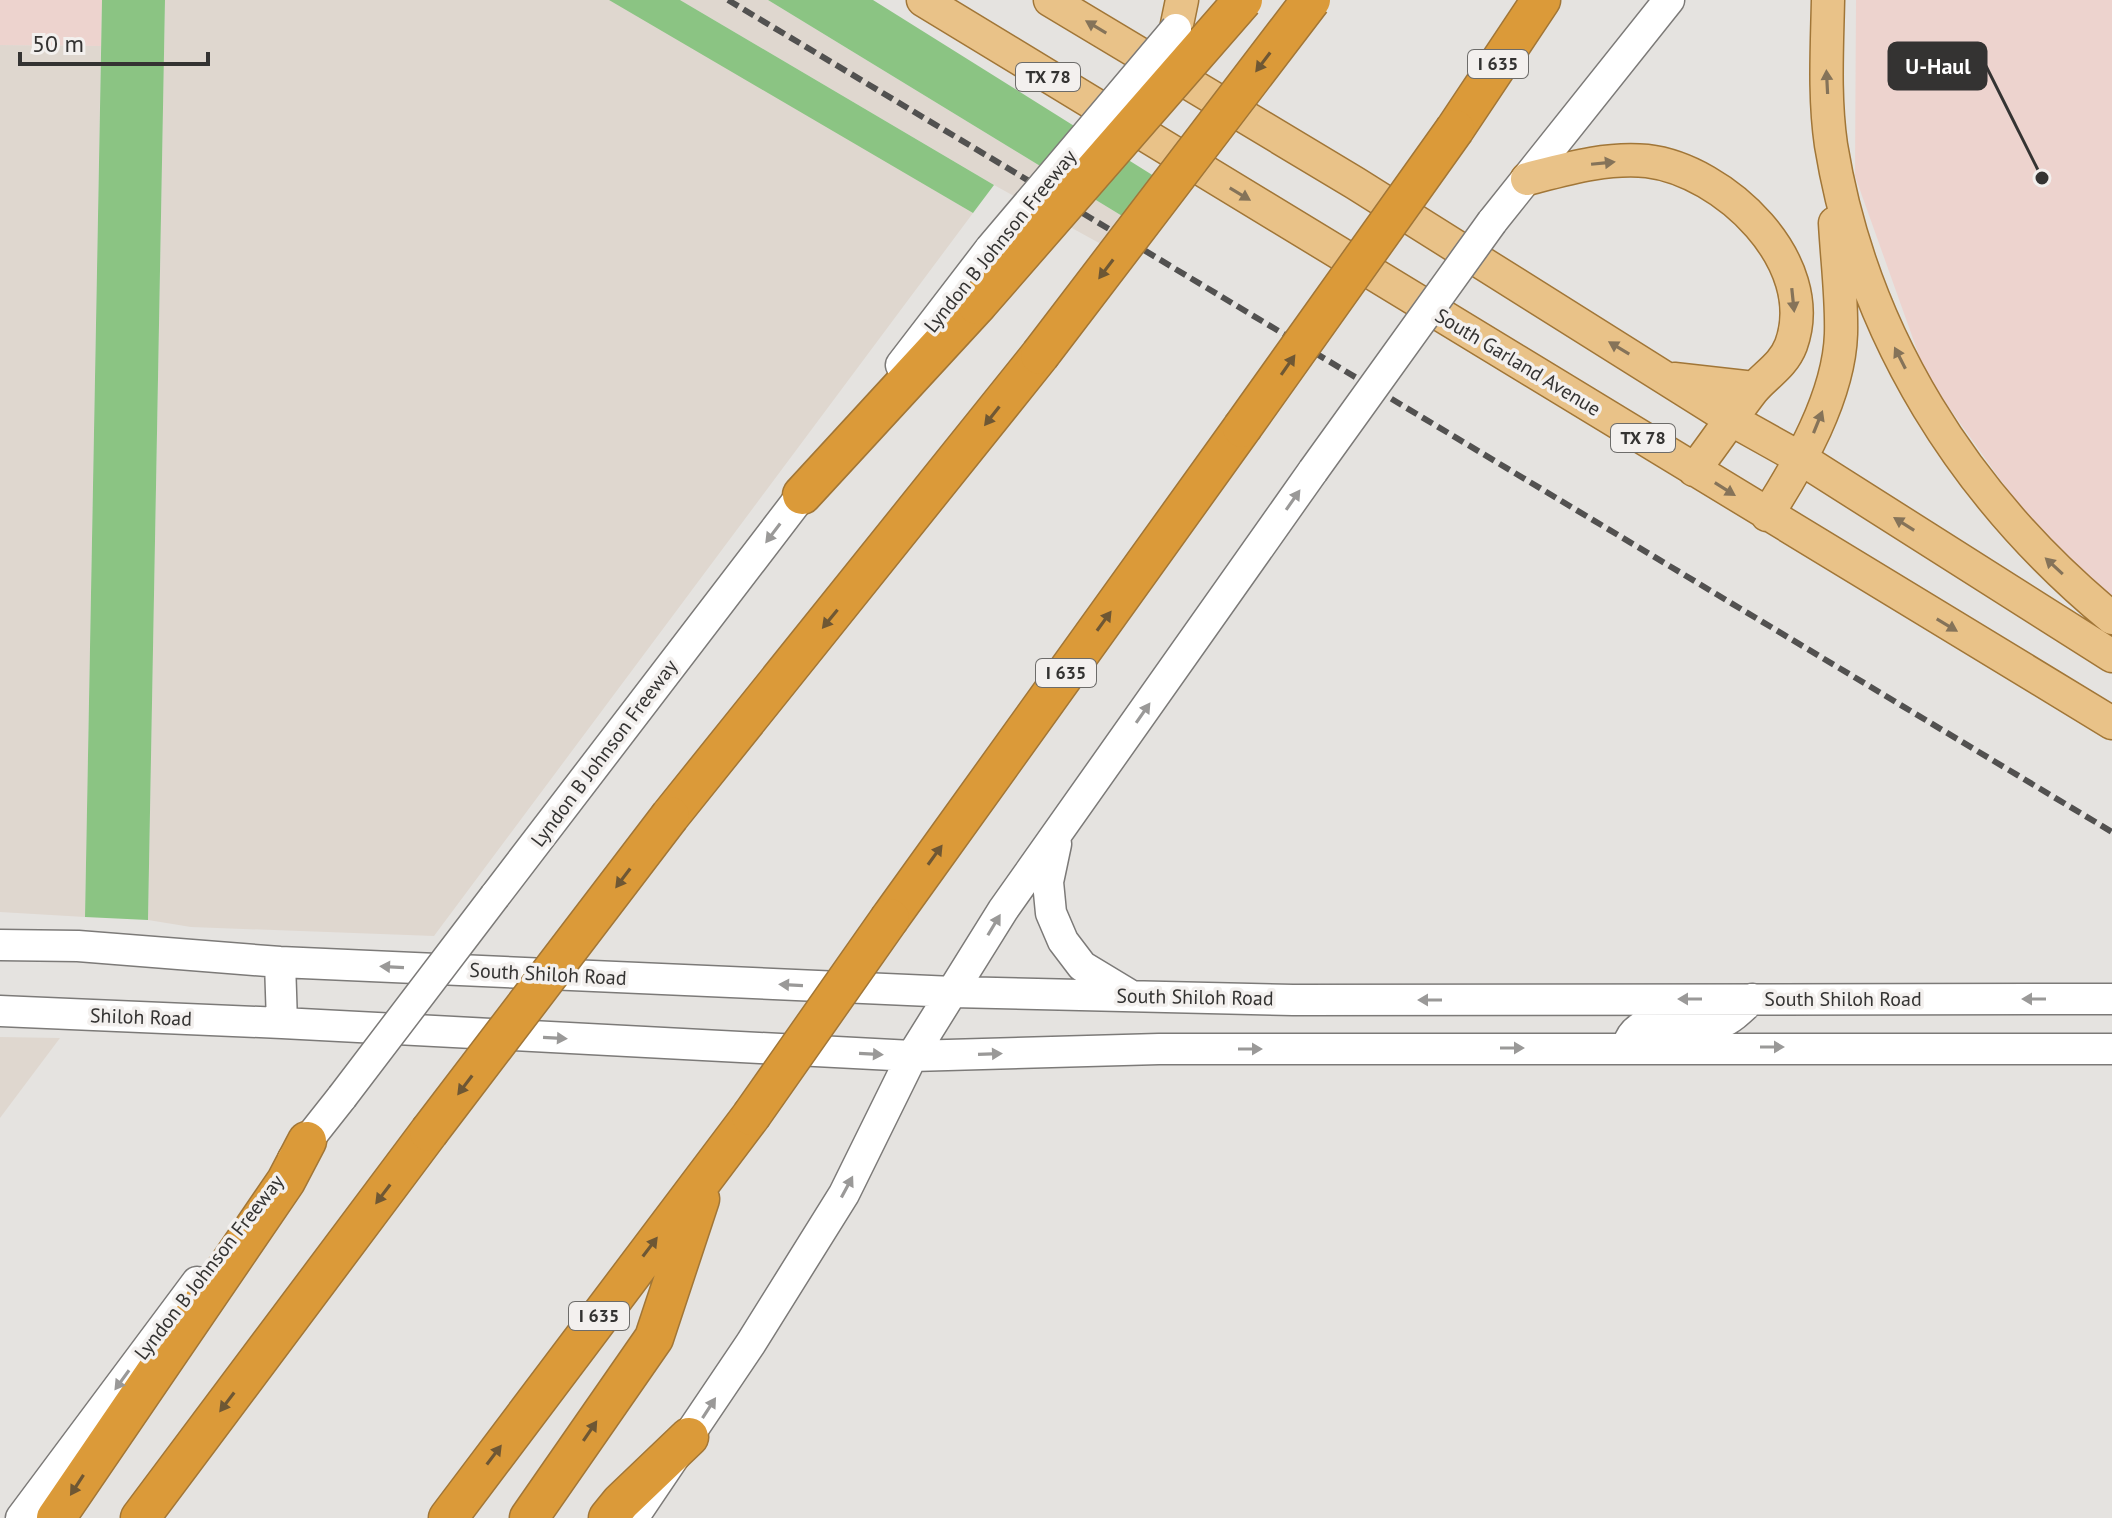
<svg xmlns="http://www.w3.org/2000/svg" width="2112" height="1518" viewBox="0 0 2112 1518" font-family="'PT Sans',sans-serif">
<style>
.built{fill:#dfd7cf}
.industrial{fill:#edd3ce}
.green{fill:#8bc483}
.lines{fill:none;stroke-linecap:round;stroke-linejoin:round}
.secondary-casing{stroke:#7c7a78;stroke-width:33}
.primary-casing{stroke:#a17637;stroke-width:35}
.motorway-casing{stroke:#a17637;stroke-width:41}
.secondary{stroke:#fff;stroke-width:30}
.primary{stroke:#e9c288;stroke-width:32}
.motorway{stroke:#db9a39;stroke-width:38}
.rail{stroke:#525150;stroke-width:6;stroke-dasharray:12 6;stroke-linecap:butt}
.secondary-bridge-casing{stroke:#7c7a78;stroke-width:33;stroke-linecap:butt}
.motorway-bridge-casing{stroke:#a17637;stroke-width:41;stroke-linecap:butt}
.secondary-bridge{stroke:#fff;stroke-width:30}
.motorway-bridge{stroke:#db9a39;stroke-width:38}
.oneway{fill:#857359}
.oneway2{fill:#6e5734}
.oneway3{fill:#9a9998}
.labels{text-anchor:middle;stroke-width:7;stroke-linejoin:round;paint-order:stroke}
.shield{fill:#f3f0ee;stroke:#6d6c6a;stroke-width:2}
.shield-label{font-size:18px;font-weight:bold;fill:#343332}
.street-label{font-size:20px;fill:#343332;stroke:#f3f0ee}
.leader{fill:none;stroke:#343332;stroke-width:3}
.callout-dot{fill:#343332;stroke:#f3f0ee;stroke-width:3}
.callout{fill:#343332;stroke:#343332;stroke-width:3}
.callout-label{font-size:22px;text-anchor:middle;font-weight:bold;fill:#fff}
</style>
<rect width="100%" height="100%" fill="#e5e3e0"/>
<path class="built" d="M 165,0 L 617,0 L 973,213 L 434,936 L 191,927 L 148,920 Z
M 680,0 L 768,0 L 1150,233 L 1130,260 L 994,185 Z
M 0,45 L 101,46 L 85,917 L 0,912 Z
M 0,1037 L 60,1038 L 0,1118 Z"/>
<path class="industrial" d="M 0,0 L 102,0 L 101,46 L 0,45 Z
M 1856,0 L 2112,0 L 2112,605 L 2070,578 L 1926,375 L 1855,176 Z"/>
<path class="green" d="M 102,0 L 165,0 L 148,920 L 85,917 Z
M 609,0 L 680,0 L 994,185 L 973,213 Z
M 768,0 L 873,0 L 1181,193 L 1150,233 Z"/>
<g class="lines">
<defs>
<path id="secondary" d="M 1492,222 L 1669,0
M 901,365 L 990,249
M 1056,844 L 1048,882 L 1051,913 L 1063,941 L 1082,966 L 1130,995
M 495,896 L 814,479
M 0,945 L 78,946 L 280,962 L 953,992 L 1293,1000 L 2112,999
M 280,962 L 282,1023
M 0,1011 L 282,1023 L 912,1056 L 1159,1049 L 2112,1049
M 1627,1047 C 1638,1006 1692,1029 1722,1022 C 1732,1019 1744,1006 1752,999
M 293,1159 L 342,1097
M 21,1518 L 197,1282
M 633,1518 L 751,1343 L 844,1194 L 912,1056 L 1003,910 L 1313,471"/>
<path id="primary" d="M 923,0 L 2112,723
M 1050,0 L 1355,183 L 1732,420 L 1800,458 L 2112,656
M 1828,0 C 1827,48 1824,97 1831,145 C 1862,335 1965,497 2112,618
M 1176,29 L 1182,0
M 1527,179 C 1566,169 1606,157 1647,161 C 1724,170 1821,262 1791,345 C 1783,366 1765,375 1752,391 C 1732,417 1714,444 1694,470
M 1674,379 L 1754,388
M 1767,515 C 1799,465 1839,396 1841,334 C 1842,298 1837,260 1835,223"/>
<path id="motorway" d="M 1455,129 L 1541,0
M 802,495 L 977,305
M 670,816 L 1040,355
M 890,918 L 1242,428
M 56,1518 L 286,1181 L 307,1141
M 140,1518 L 429,1132
M 448,1518 L 751,1116
M 529,1518 L 654,1338 L 700,1199
M 608,1518 L 621,1502 L 689,1437"/>
</defs>
<use href="#secondary" class="secondary-casing"/>
<use href="#primary" class="primary-casing"/>
<use href="#motorway" class="motorway-casing"/>
<use href="#secondary" class="secondary"/>
<use href="#primary" class="primary"/>
<use href="#motorway" class="motorway"/>
<path class="rail" d="M 728,0 L 2112,832"/>
<defs>
<path id="secondary-bridge" d="M 990,249 L 1176,29
M 1313,471 L 1492,222
M 342,1097 L 495,896"/>
<path id="motorway-bridge" d="M 977,305 L 1243,0
M 1040,355 L 1311,0
M 1242,428 L 1455,129
M 751,1116 L 890,918
M 429,1132 L 670,816"/>
</defs>
<use href="#secondary-bridge" class="secondary-bridge-casing"/>
<use href="#motorway-bridge" class="motorway-bridge-casing"/>
<use href="#secondary-bridge" class="secondary-bridge"/>
<use href="#motorway-bridge" class="motorway-bridge"/>
</g>
<defs><path id="oneway-solid" d="M-6-.8H1V-3.2L6.5 0L1 3.2V.8H-6Z" transform="scale(2)"/></defs>
<g class="oneway">
<use href="#oneway-solid" transform="translate(1096 27) rotate(-149)"/>
<use href="#oneway-solid" transform="translate(1827 82) rotate(-93)"/>
<use href="#oneway-solid" transform="translate(1603 163) rotate(-6)"/>
<use href="#oneway-solid" transform="translate(1240 194) rotate(31)"/>
<use href="#oneway-solid" transform="translate(1793 300) rotate(84)"/>
<use href="#oneway-solid" transform="translate(1619 348) rotate(-149)"/>
<use href="#oneway-solid" transform="translate(1900 358) rotate(-117)"/>
<use href="#oneway-solid" transform="translate(1818 422) rotate(-68)"/>
<use href="#oneway-solid" transform="translate(1725 489) rotate(32)"/>
<use href="#oneway-solid" transform="translate(1904 524) rotate(-148)"/>
<use href="#oneway-solid" transform="translate(2054 566) rotate(-137)"/>
<use href="#oneway-solid" transform="translate(1947 625) rotate(31)"/>
</g>
<g class="oneway2">
<use href="#oneway-solid" transform="translate(1263 62) rotate(127)"/>
<use href="#oneway-solid" transform="translate(1106 269) rotate(127)"/>
<use href="#oneway-solid" transform="translate(1288 365) rotate(-55)"/>
<use href="#oneway-solid" transform="translate(992 416) rotate(128)"/>
<use href="#oneway-solid" transform="translate(830 619) rotate(129)"/>
<use href="#oneway-solid" transform="translate(1104 621) rotate(-54)"/>
<use href="#oneway-solid" transform="translate(935 855) rotate(-54)"/>
<use href="#oneway-solid" transform="translate(623 878) rotate(127)"/>
<use href="#oneway-solid" transform="translate(465 1085) rotate(127)"/>
<use href="#oneway-solid" transform="translate(383 1194) rotate(127)"/>
<use href="#oneway-solid" transform="translate(650 1247) rotate(-53)"/>
<use href="#oneway-solid" transform="translate(227 1402) rotate(127)"/>
<use href="#oneway-solid" transform="translate(590 1431) rotate(-56)"/>
<use href="#oneway-solid" transform="translate(494 1455) rotate(-53)"/>
<use href="#oneway-solid" transform="translate(77 1485) rotate(123)"/>
</g>
<g class="oneway3">
<use href="#oneway-solid" transform="translate(1293 500) rotate(-55)"/>
<use href="#oneway-solid" transform="translate(773 533) rotate(127)"/>
<use href="#oneway-solid" transform="translate(1143 713) rotate(-55)"/>
<use href="#oneway-solid" transform="translate(994 925) rotate(-59)"/>
<use href="#oneway-solid" transform="translate(392 967) rotate(-177)"/>
<use href="#oneway-solid" transform="translate(791 985) rotate(-177)"/>
<use href="#oneway-solid" transform="translate(1690 999) rotate(180)"/>
<use href="#oneway-solid" transform="translate(2034 999) rotate(180)"/>
<use href="#oneway-solid" transform="translate(1430 1000) rotate(180)"/>
<use href="#oneway-solid" transform="translate(555 1038) rotate(3)"/>
<use href="#oneway-solid" transform="translate(1772 1047)"/>
<use href="#oneway-solid" transform="translate(1512 1048)"/>
<use href="#oneway-solid" transform="translate(1250 1049)"/>
<use href="#oneway-solid" transform="translate(871 1054) rotate(3)"/>
<use href="#oneway-solid" transform="translate(990 1054) rotate(-2)"/>
<use href="#oneway-solid" transform="translate(847 1187) rotate(-62)"/>
<use href="#oneway-solid" transform="translate(122 1380) rotate(126)"/>
<use href="#oneway-solid" transform="translate(709 1408) rotate(-57)"/>
</g>
<g class="labels">
<g class="shield">
<rect x="1468" y="50" width="60" height="28" rx="6"/>
<rect x="1016" y="63" width="64" height="28" rx="6"/>
<rect x="1611" y="424" width="64" height="28" rx="6"/>
<rect x="1036" y="659" width="60" height="28" rx="6"/>
<rect x="569" y="1302" width="60" height="28" rx="6"/>
</g>
<g class="shield-label">
<text x="1498" y="70">I 635</text>
<text x="1048" y="83">TX 78</text>
<text x="1643" y="444">TX 78</text>
<text x="1066" y="679">I 635</text>
<text x="599" y="1322">I 635</text>
</g>
<g class="street-label">
<text transform="translate(1000 241) rotate(-51)" y="7">Lyndon B Johnson Freeway</text>
<text transform="translate(1518 362) rotate(31)" y="7">South Garland Avenue</text>
<text transform="translate(604 753) rotate(-53)" y="7">Lyndon B Johnson Freeway</text>
<text transform="translate(548 974) rotate(3)" y="7">South Shiloh Road</text>
<text transform="translate(1195 997) rotate(1)" y="7">South Shiloh Road</text>
<text x="1843" y="1006">South Shiloh Road</text>
<text transform="translate(141 1017) rotate(2)" y="7">Shiloh Road</text>
<text transform="translate(209 1267) rotate(-52)" y="7">Lyndon B Johnson Freeway</text>
</g>
</g>
<path class="leader" d="M2042 178L1986 66"/>
<circle class="callout-dot" cx="2042" cy="178" r="8"/>
<rect class="callout" x="1889" y="43" width="97" height="46" rx="8"/>
<g class="callout-label">
<text x="1938" y="74">U-Haul</text>
</g>
<path d="M20 52v12h188v-12" fill="none" stroke="#343332" stroke-width="4"/>
<text x="32" y="52" font-size="24" fill="#343332" stroke="#f3f0ee" stroke-width="6" paint-order="stroke">50 m</text>
</svg>
